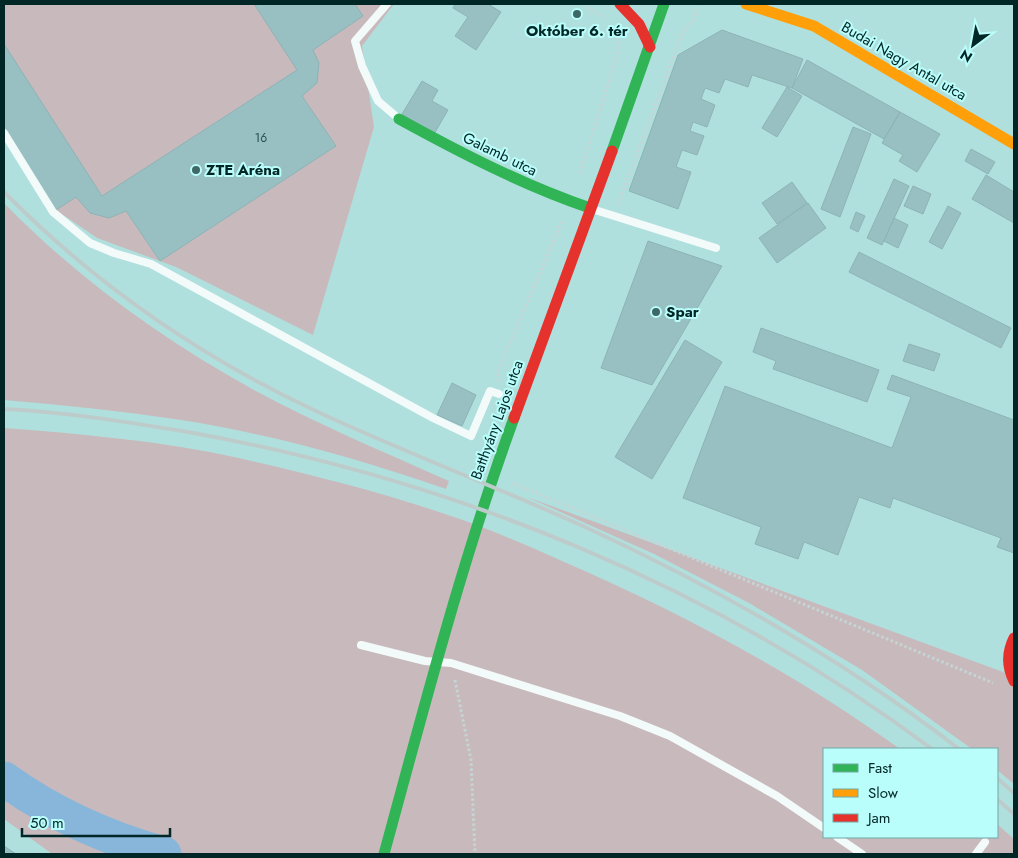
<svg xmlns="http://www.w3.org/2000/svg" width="1018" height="858" viewBox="0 0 1018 858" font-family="Jost,sans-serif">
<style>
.green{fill:#c8babc}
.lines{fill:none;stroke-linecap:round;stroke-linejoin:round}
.river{stroke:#88b6da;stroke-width:35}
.building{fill:#98c0c2;stroke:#8db3b5}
.path{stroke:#c5d5d5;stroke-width:3;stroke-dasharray:2.5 2.5;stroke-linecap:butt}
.lane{stroke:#f3fafa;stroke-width:8}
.fast{stroke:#30b455;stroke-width:11}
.slow{stroke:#ff9f0a;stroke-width:11}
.jam{stroke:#e5322d;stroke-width:11}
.rail{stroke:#bdcccb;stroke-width:4}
.poi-dot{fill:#3e6766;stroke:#bafefb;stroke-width:2}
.labels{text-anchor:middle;stroke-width:4;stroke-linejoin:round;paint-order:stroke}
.number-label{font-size:12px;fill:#264c4d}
.poi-label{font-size:15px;font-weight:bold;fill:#002626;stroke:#bafefb;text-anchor:start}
.street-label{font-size:15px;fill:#002626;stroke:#bafefb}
</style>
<rect width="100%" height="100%" fill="#b0e0de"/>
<path class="green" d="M 4,4 L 394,4 L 362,46 L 374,127 L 313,335 L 176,267 L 97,238 L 56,210 L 4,130 Z
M 4,203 C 76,277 163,340 254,390 C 317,424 384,452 449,481 L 446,489 C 360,459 271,434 181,420 C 122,411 63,405 4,400 Z
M 4,428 C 83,434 162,441 239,458 C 308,474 378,491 445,514 C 485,527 524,544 562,561 C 680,612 796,674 900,749 L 824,749 L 824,837 L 997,837 L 997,824 L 1014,839 L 1014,854 L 52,854 L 4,819 Z
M 527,497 L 1014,676 L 1014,784 L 997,770 L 997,749 L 972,749 L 862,670 L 749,603 L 654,554 Z"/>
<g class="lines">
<path class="river" d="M 4,779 C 51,813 108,839 164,854"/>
</g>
<path class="building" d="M 254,4 L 355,4 L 363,16 L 313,50 L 319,63 L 317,83 L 302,96 L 336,146 L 160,261 L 126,211 L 109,218 L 90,213 L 76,197 L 56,210 L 4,129 L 4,44 L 102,196 L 297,70 Z
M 455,4 L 488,4 L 501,12 L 476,50 L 455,36 L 468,17 L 453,8 Z
M 722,30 L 803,59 L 792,88 L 752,75 L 748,87 L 725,79 L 719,93 L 705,88 L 701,99 L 715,105 L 707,127 L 693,122 L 690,131 L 704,136 L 697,155 L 682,150 L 676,167 L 691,172 L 678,209 L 629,191 L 678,55 Z
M 807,60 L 900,112 L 884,139 L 792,88 Z
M 422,81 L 438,90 L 432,101 L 448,110 L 434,134 L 402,114 Z
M 787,87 L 802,96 L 777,137 L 762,128 Z
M 900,112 L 940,134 L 917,172 L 899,161 L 903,155 L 882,143 Z
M 853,127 L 871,134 L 840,217 L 821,209 Z
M 971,149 L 995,162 L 988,174 L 965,161 Z
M 986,175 L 1014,192 L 1014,223 L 972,199 Z
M 894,179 L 909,186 L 882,245 L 867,238 Z
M 792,182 L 807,203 L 777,224 L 762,203 Z
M 913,186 L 931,194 L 923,214 L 904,206 Z
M 808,203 L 826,228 L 777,263 L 759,238 Z
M 948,206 L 961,213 L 942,249 L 929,242 Z
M 856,212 L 865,216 L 858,232 L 850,228 Z
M 894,218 L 908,225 L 898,248 L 884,241 Z
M 648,241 L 722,266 L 652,385 L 601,368 Z
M 859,252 L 1011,328 L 1001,348 L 849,272 Z
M 761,328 L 879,370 L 867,402 L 773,369 L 776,361 L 753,352 Z
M 685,340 L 722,362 L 652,479 L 615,457 Z
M 909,344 L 940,354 L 934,371 L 903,361 Z
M 892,375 L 1014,420 L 1014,553 L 997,547 L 1001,538 L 893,498 L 890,508 L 859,497 L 838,555 L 804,542 L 798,559 L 755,544 L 761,527 L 683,498 L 725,386 L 892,448 L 911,397 L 887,389 Z
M 452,383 L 476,395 L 462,426 L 437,415 Z
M 4,846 L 16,854 L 4,854 Z"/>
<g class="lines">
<path class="path" d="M 582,4 L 604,18
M 580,173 L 619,49 L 616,30
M 618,204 L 683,31 L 694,20 L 698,4
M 498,381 L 498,371 L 562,221
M 512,483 L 993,683
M 455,680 L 471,760 L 475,854"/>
<path class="lane" d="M 387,4 L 355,41 L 362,66 L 378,101 L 398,118
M 4,133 L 53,212 L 90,243 L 114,253 L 151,264 L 433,418 L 471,436 L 490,391 L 499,394
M 592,209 L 716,248
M 361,645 L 425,661 L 451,663 L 620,716 L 670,736 L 777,796 L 824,828
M 837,837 L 862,854
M 976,854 L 985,842"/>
<path class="fast" d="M 399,119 C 461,153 523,185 590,208
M 612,151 L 664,4
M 384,854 C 424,708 462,560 514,418"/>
<path class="slow" d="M 746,4 L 814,26 L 1014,144"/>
<path class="jam" d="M 620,4 L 639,24 L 650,47
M 514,418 L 612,151
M 1014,638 C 1007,652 1007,667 1014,681"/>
<path class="rail" d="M 4,192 C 94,283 202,358 318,412 C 406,453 497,487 585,527 C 717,588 844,660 959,749
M 4,409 C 66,412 127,422 188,432 C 456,480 714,586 932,749
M 997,778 L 1014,793
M 997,799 L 1014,814"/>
</g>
<g class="poi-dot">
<circle cx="577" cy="14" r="5"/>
<circle cx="196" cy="170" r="5"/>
<circle cx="656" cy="312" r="5"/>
</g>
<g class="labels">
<g class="number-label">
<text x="261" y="142">16</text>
</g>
<g class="poi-label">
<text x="577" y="36" text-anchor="middle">Október 6. tér</text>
<text x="206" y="175">ZTE Aréna</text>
<text x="666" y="317">Spar</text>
</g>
<g class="street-label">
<text transform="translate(904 61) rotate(30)" y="5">Budai Nagy Antal utca</text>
<text transform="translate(500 154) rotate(26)" y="5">Galamb utca</text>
<text transform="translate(497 420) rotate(-70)" y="5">Batthyány Lajos utca</text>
</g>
</g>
<rect width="1018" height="858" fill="none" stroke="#002626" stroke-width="10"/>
<rect x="823" y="748" width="175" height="90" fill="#bafefb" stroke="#70a8a6"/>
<rect x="833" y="764" width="25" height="8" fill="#30b455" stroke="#70a8a6"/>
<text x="868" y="773" font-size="15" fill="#002626">Fast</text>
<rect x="833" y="789" width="25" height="8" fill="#ff9f0a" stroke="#70a8a6"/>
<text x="868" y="798" font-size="15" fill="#002626">Slow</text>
<rect x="833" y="814" width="25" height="8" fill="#e5322d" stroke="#70a8a6"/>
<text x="868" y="823" font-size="15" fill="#002626">Jam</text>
<g transform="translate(973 45) rotate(212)" stroke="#bafefb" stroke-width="4" paint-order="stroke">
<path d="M0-4L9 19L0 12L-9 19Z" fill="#002626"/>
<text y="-8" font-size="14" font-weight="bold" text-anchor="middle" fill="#002626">N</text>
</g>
<path d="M22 828v8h148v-8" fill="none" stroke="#002626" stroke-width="2.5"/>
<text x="30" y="828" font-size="15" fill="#002626" stroke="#bafefb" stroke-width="4" paint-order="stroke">50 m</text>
</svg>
